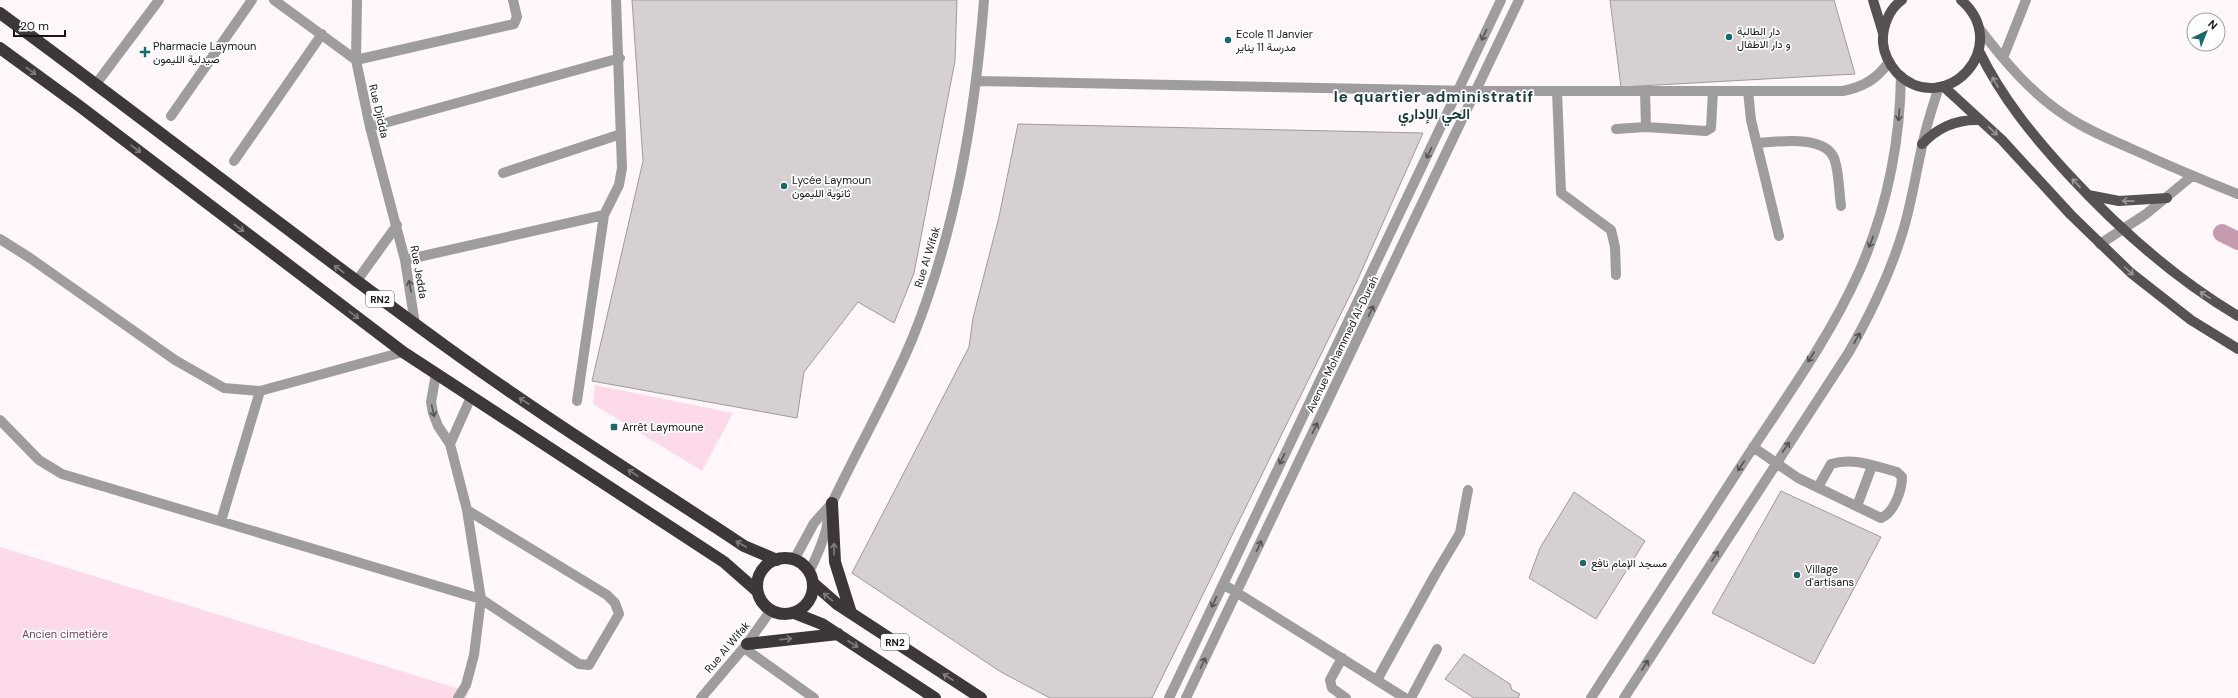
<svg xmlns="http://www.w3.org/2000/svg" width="2238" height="698" viewBox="0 0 2238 698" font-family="'DM Sans',Vazirmatn,sans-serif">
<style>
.green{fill:#fcdae9}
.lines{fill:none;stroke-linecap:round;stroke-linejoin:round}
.canal{stroke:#c79baf;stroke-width:18}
.building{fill:#d7d0d3;stroke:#a0999c}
.minor{stroke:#9f9c9d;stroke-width:10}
.major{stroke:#565153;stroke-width:10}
.highway{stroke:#3d373a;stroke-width:12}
.oneway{stroke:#545253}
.oneway2{stroke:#817d7f}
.oneway3{stroke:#9a9798}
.poi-dot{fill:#1c696c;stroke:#fff;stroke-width:1.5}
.labels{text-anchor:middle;stroke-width:3.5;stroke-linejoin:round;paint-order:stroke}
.shield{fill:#fff;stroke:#5d5b5c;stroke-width:1}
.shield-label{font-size:10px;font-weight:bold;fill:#171516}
.poi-label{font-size:11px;fill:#171516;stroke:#fff;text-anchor:start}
.street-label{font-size:11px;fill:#171516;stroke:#fff}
.park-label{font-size:11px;fill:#783e5c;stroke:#fff}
.district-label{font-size:15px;font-weight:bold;letter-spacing:1px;fill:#1a3c3e;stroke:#fff}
</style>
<rect width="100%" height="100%" fill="#fff7fa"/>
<path class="green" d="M 595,385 L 733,413 L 702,471 L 593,404 Z
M 0,547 L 469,692 L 466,698 L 0,698 Z"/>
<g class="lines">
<path class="canal" d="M 2222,233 L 2238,241"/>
</g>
<path class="building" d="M 632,0 L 957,0 L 955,61 L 914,273 L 894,323 L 858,302 L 804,372 L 797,418 L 592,381 L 643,161 Z
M 1610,0 L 1834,0 L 1855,74 L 1621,87 Z
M 1018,124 L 1423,133 L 1357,281 L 1152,698 L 1050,698 L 1001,672 L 852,573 L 969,347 L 973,318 L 999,217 Z
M 1781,491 L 1881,537 L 1814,664 L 1712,613 Z
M 1574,492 L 1645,541 L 1596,619 L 1529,578 L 1540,548 Z
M 1464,654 L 1510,684 L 1512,690 L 1520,694 L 1518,698 L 1474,698 L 1445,679 Z"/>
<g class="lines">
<path class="minor" d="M 274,0 L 356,60 L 514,24 L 517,17 L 513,0
M 357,0 L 356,60 L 370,127 L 405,260 L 415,324
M 1979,28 C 2004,61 2032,94 2066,116 C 2087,130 2109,139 2132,149 C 2167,165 2202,180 2238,194
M 2003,58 L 2026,0
M 976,81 L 1475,91 L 1843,91 C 1863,87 1877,79 1889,62
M 96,84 L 159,0
M 1557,91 L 1561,193 L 1611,230 L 1615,247 L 1616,275
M 1645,91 L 1646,127 L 1706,131 L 1711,128 L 1713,91
M 1748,91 L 1751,120 L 1779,236
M 171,116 L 252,0
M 370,127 L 620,58
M 1616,129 L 1646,127
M 1757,143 C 1776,142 1824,134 1834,158 C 1839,170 1839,193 1841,206
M 234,161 L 322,34
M 503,173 L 621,134
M 0,239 L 30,258 L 175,360 L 224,388 L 260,391 L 403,352
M 2100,244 L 2146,214 L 2192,176
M 405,260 L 604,215
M 356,282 L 397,225
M 436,374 L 431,402 L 433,413 L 438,426 L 450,444 L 467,510 L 481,599 L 474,655 L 466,685 L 458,698
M 577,401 L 604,215 L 619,185 L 622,168 L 616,0
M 0,420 L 39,460 L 62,474 L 481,599 L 579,664 L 589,665 L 619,614 L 615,603 L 607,595 L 467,510
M 450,444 L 471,397
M 1753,447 L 1798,478 L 1881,518 C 1894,513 1902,490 1902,477 L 1897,472 C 1875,466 1853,457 1831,464 L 1818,487
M 1857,506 L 1872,466
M 221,521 L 260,391
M 794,560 L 814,523 L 832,503
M 809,572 C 816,558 822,545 826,530 C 828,520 829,509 833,501 C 859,446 890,393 913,337 C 956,230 975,115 984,0
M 1223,584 L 1405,698
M 744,648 L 814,698
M 1342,658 L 1330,680 L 1332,688 L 1346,698
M 1377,680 L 1435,575 L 1460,533 L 1468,490
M 701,698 L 747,644 L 771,610
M 1169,698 L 1501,0
M 1186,698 L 1519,0
M 1411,698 L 1437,649
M 1591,698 C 1641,621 1691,543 1741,466 C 1782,403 1828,341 1859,272 C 1886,211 1900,143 1901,76
M 1624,698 L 1849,352 C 1871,313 1890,274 1903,231 C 1912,201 1916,172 1923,142 C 1927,123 1933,105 1939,87"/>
<path class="major" d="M 1873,0 L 1883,33
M 1902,0 C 1889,9 1882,27 1883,43 C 1884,54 1890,65 1897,73 C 1945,120 2014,46 1961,0
M 1979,51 C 2002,98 2033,136 2069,175 C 2119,229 2174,278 2238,316
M 1943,86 L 2002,140 L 2071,215 L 2131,273 L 2191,320 L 2238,349
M 1922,144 C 1938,127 1957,119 1980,120
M 2088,195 L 2119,201 L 2167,198"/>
<path class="highway" d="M 0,13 C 150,123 297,239 448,348 C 539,414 635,474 729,536 L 744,546 L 777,560
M 0,48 L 78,105 L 403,352 L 724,562 L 757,591
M 832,503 L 835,562 L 851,613
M757 586a28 28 0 1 1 56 0a28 28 0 1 1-56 0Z
M 813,583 L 837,604 L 981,698
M 794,613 L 822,624 L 935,698
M 747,644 L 838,634"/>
</g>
<defs><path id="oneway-shaft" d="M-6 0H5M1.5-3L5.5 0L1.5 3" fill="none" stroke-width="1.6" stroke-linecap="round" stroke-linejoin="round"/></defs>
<g class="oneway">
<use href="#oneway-shaft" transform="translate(1484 35) rotate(116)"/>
<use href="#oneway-shaft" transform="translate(1899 115) rotate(95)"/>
<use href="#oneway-shaft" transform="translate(1429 153) rotate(115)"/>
<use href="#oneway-shaft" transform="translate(1871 242) rotate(110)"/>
<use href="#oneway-shaft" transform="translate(410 286) rotate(-100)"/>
<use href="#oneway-shaft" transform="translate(1371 311) rotate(-64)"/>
<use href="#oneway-shaft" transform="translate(1857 338) rotate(-61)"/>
<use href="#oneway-shaft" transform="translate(1811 357) rotate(123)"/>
<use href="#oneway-shaft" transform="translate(433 411) rotate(77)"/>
<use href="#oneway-shaft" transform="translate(1315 428) rotate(-64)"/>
<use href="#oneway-shaft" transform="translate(1786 447) rotate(-56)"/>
<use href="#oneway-shaft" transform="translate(1282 459) rotate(116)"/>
<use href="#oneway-shaft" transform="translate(1741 466) rotate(123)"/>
<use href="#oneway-shaft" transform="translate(1259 546) rotate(-65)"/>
<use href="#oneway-shaft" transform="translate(1715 556) rotate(-57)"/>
<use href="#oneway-shaft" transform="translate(1214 602) rotate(115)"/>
<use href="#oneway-shaft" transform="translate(1203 663) rotate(-64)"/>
<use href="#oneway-shaft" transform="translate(1645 665) rotate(-57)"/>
</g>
<g class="oneway2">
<use href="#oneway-shaft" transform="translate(31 71) rotate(36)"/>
<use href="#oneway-shaft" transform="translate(136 149) rotate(37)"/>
<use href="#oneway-shaft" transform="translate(239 228) rotate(37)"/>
<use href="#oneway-shaft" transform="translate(339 269) rotate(-143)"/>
<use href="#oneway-shaft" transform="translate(354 315) rotate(37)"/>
<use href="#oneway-shaft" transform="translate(524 401) rotate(-147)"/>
<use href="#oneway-shaft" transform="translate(633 473) rotate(-146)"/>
<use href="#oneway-shaft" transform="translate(741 544) rotate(-150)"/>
<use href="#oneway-shaft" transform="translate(834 549) rotate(-91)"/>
<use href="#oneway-shaft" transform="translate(828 597) rotate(-141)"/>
<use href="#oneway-shaft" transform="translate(786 639) rotate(-6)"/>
<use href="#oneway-shaft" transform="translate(853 644) rotate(33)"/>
<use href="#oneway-shaft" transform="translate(948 677) rotate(-147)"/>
</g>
<g class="oneway3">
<use href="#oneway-shaft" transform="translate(1995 82) rotate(-120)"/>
<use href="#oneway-shaft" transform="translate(1993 131) rotate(44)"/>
<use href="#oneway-shaft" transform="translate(2076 183) rotate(-133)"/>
<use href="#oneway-shaft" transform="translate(2128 201) rotate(-179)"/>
<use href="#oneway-shaft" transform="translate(2129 271) rotate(42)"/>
<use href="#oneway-shaft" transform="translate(2205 295) rotate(-147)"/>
</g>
<g class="poi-dot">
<circle cx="1729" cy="37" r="4"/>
<circle cx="1228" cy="40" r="4"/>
<path d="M143 46h4v4h4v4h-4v4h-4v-4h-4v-4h4z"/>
<circle cx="784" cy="186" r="4"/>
<rect x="610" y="423" width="8" height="8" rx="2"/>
<circle cx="1583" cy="563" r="4"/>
<circle cx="1797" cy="575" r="4"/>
</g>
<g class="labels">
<g class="shield">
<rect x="366" y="291" width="28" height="16" rx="3"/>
<rect x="881" y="634" width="28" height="16" rx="3"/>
</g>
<g class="shield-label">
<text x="380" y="303">RN2</text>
<text x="895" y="646">RN2</text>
</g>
<g class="poi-label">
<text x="1737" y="35">دار الطالبة<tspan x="1737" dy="13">و دار الاطفال</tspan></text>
<text x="1236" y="38">Ecole 11 Janvier<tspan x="1236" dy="13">مدرسة 11 يناير</tspan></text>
<text x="153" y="50">Pharmacie Laymoun<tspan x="153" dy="13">صيدلية الليمون</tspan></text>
<text x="792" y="184">Lycée Laymoun<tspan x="792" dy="13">ثانوية الليمون</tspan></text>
<text x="622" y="431">Arrêt Laymoune</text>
<text x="1591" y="567">مسجد الإمام نافع</text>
<text x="1805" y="573">Village<tspan x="1805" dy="13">d'artisans</tspan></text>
</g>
<g class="street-label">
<text transform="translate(379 111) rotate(77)" y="4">Rue Djidda</text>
<text transform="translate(927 257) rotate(-73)" y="4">Rue Al Wifak</text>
<text transform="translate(419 272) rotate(80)" y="4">Rue Jedda</text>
<text transform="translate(1342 344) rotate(-64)" y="4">Avenue Mohammed Al-Durah</text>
<text transform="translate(727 647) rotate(-50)" y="4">Rue Al Wifak</text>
</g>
<g class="park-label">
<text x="65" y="638">Ancien cimetière</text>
</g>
<g class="district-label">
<text x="1434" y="102">le quartier administratif<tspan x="1434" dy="17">الحي الإداري</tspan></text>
</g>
</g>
<g transform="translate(2206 32) rotate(43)"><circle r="19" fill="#ffffff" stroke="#a2a1a2"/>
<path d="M0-3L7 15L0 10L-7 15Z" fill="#1c696c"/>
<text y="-6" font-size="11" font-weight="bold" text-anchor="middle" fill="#171516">N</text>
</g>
<path d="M14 30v6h51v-6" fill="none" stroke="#171516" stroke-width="2"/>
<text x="20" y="30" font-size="12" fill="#171516" stroke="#ffffff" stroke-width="3" paint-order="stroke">20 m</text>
</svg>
